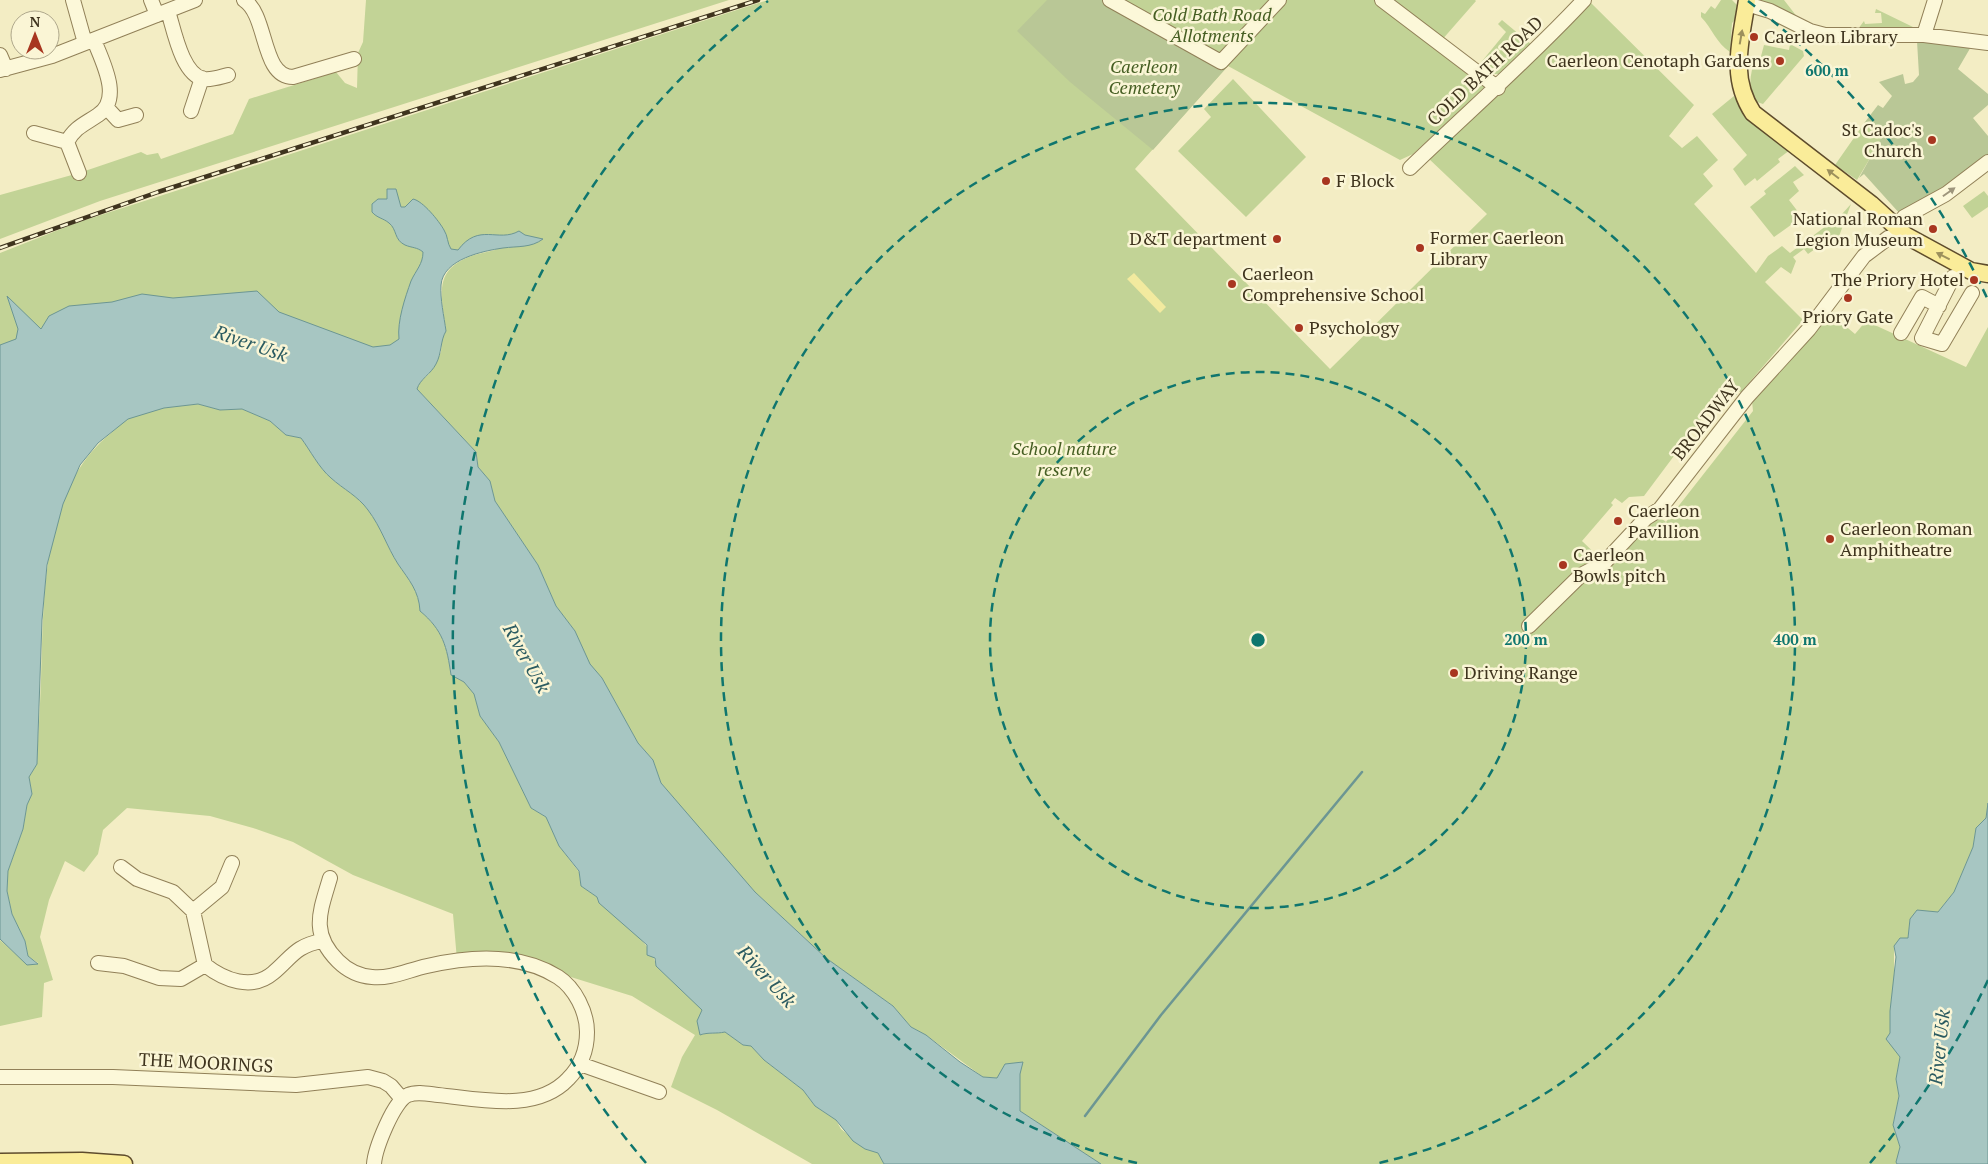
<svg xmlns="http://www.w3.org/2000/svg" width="1988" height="1164" viewBox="0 0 1988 1164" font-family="'PT Serif',serif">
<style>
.green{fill:#c2d396}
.sand{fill:#f2ea9f}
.cemetery{fill:#b9c796}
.water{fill:#a7c6c2;stroke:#6c9693}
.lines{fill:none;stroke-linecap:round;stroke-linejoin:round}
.stream{stroke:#6c9693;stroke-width:2.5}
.minor-casing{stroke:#918058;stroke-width:16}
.major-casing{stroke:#5e4c2c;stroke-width:19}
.minor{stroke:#fcf8d9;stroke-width:14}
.major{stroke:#faec99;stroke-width:16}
.rail-casing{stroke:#3f341e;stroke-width:4.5}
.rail{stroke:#faf5d5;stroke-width:2.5;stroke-dasharray:8;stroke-linecap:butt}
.oneway{fill:#9c905c}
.oneway2{fill:#9e967c}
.ring{fill:none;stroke:#0f766e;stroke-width:2.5;stroke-dasharray:9 6}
.poi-dot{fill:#a83620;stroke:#faf5d5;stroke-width:2}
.labels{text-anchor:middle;stroke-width:5;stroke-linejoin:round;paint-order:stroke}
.park-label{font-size:18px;font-style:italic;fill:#455e22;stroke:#faf5d5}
.poi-label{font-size:18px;fill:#3f341e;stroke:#faf5d5;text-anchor:start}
.street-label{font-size:18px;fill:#3f341e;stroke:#faf5d5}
.water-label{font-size:19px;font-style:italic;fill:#2b5b61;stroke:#faf5d5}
.centre{fill:#0f766e;stroke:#faf5d5;stroke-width:2.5}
.ring-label{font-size:15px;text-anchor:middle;font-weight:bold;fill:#0f766e;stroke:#faf5d5;stroke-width:5;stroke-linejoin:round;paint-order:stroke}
</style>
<rect width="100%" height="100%" fill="#f3edc4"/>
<path class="green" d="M 366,0 L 729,0 L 100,201 L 0,239 L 0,195 L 79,173 L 141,152 L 147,155 L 158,153 L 161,159 L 233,134 L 249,99 L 336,72 L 345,83 L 357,88 L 358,53 L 363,42 Z
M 768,0 L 1376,0 L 1486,86 L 1413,154 L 1400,160 L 1228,66 L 1135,169 L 1330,369 L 1487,214 L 1427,157 L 1590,2 L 1694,105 L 1669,136 L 1682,148 L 1697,136 L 1718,160 L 1703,174 L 1713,186 L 1694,204 L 1756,273 L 1768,256 L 1782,246 L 1790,253 L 1842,214 L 1851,204 L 1838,239 L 1835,235 L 1808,254 L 1804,249 L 1793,257 L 1796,261 L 1791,274 L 1781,267 L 1765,282 L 1803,320 L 1741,392 L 1724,389 L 1644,496 L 1629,497 L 1622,503 L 1615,498 L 1611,503 L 1613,505 L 1582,541 L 1608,566 L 1654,513 L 1666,522 L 1753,411 L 1752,401 L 1830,313 L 1855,334 L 1866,321 L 1966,367 L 1988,327 L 1988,803 L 1986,818 L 1976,828 L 1973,847 L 1954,892 L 1938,912 L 1910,919 L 1908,938 L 1894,946 L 1894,985 L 1890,1011 L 1890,1034 L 1900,1057 L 1896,1079 L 1899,1096 L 1893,1125 L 1900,1147 L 1897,1164 L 1101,1164 L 1020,1111 L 1020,1074 L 997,1078 L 983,1077 L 926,1035 L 911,1027 L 893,1006 L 826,958 L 755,892 L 716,850 L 661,783 L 653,760 L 638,743 L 602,678 L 590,665 L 575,631 L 556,606 L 538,565 L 495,501 L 490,481 L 478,467 L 476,452 L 417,389 L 419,383 L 429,374 L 441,352 L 442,337 L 446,331 C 441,293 432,267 478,254 C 490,251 500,250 509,242 L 446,262 L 424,344 L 0,390 L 0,253 L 76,223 Z
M 1389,0 L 1475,0 L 1476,1 L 1441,41 Z
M 1721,0 L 1732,0 L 1737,5 L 1735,20 L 1732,23 L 1730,52 C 1716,43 1712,28 1701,17 L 1701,12 L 1705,14 L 1711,6 L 1715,9 Z
M 1755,0 L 1784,0 L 1798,18 Z
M 1876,9 L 1913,27 L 1858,29 L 1864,21 L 1865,24 L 1882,23 L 1881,13 L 1875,13 Z
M 1502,20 L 1532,45 L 1502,74 L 1494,74 L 1478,66 L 1506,32 L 1498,24 Z
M 1790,44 L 1803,51 L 1804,56 L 1763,104 L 1757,102 C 1746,89 1751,73 1755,58 L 1760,60 L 1764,45 L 1789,50 Z
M 1233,79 L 1306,157 L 1246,217 L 1178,151 L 1211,117 L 1204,109 Z
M 1734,96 L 1746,116 L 1790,150 L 1778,159 L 1780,162 L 1757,181 L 1755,178 L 1745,186 L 1733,169 L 1747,155 L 1712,114 Z
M 1865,122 L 1885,133 L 1857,180 L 1835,165 Z
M 1795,166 L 1804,175 L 1793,182 L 1799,191 L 1789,200 L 1802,217 L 1774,237 L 1750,207 L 1766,194 L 1764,191 Z
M 1984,191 L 1988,196 L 1988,207 L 1972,218 L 1963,206 Z
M 198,404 L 220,410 L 242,409 L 270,421 L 286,435 L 301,438 C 310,450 319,468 331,478 C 343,489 358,496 368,510 C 381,527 387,547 398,564 C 409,580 419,591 420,611 C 443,630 447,647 451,675 L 464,682 L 474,694 L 480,716 L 499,742 L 531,808 L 546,817 L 559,846 L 579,872 L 581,886 L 597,897 L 599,903 C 616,915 654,945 656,966 L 703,1010 L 701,1035 C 709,1032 716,1034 725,1032 L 743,1045 L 751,1046 L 764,1060 L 803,1090 L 815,1106 L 836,1120 L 841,1129 L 865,1149 L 878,1153 L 884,1164 L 812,1164 L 717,1110 L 671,1087 L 682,1057 L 695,1035 L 632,996 L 545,969 L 457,960 L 453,914 L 353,875 L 293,842 L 253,828 L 210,816 L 127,808 L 103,830 L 98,854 L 84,872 L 65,861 L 49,900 L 40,937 L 53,980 L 44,983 L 42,1017 L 0,1026 L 0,940 L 27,964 L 38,963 L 28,956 L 25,941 L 12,914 L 7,891 L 8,871 L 23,829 L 27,805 L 32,794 L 29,777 L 37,764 C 38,736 40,708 41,681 C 44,599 40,491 110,434 C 116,429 121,423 128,419 C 148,408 175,406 198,404 Z"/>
<path class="sand" d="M 1134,273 L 1166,307 L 1160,313 L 1127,279 Z"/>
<path class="cemetery" d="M 1047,0 L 1110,0 L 1228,66 L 1153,150 L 1070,82 L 1017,31 Z
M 1917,41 L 1972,45 L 1958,69 L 1988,94 L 1988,105 L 1973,118 L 1988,136 L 1988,159 L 1901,215 L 1864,174 L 1859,178 L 1884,133 L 1865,122 L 1878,105 L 1883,108 L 1892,96 L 1879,82 L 1903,74 L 1905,84 L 1913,82 L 1919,75 Z"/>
<path class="water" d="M 387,189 L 396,189 L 401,207 L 405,207 L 413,199 C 423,201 439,221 444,230 C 448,236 447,243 451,249 L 458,250 C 479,222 498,243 519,231 L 525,235 L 543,239 C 531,248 518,246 503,248 C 483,251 443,259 441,285 C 440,299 444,316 446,331 C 440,341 442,353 436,364 C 431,374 420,379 417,389 L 476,452 L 478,467 L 490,481 L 495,501 L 538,565 L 556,606 L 575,631 L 590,664 L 602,678 L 638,743 L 653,760 L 661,783 L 755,892 L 826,958 L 893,1006 L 911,1027 L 926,1035 L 960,1062 L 983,1077 L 997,1078 L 1005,1064 L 1023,1062 L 1020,1074 L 1020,1111 L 1101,1164 L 884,1164 L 878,1153 L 865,1149 L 853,1141 L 836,1120 L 815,1106 L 803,1090 L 764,1060 L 751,1046 L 743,1045 L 725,1032 C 716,1034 708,1032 700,1035 L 697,1021 L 702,1010 L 656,966 L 655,958 L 647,955 L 647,945 L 599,903 L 597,897 L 581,886 L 579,871 L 559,846 L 546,817 L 531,808 L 499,742 L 480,716 L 474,694 L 464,682 L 451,675 C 447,647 443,630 420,611 C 419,591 409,580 398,564 C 387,547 381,527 368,510 C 358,496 343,489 331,478 C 319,468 310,450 301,438 L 286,435 L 270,421 L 242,409 L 220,410 L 198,404 L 164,408 L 128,419 L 98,443 L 80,465 L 63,504 L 47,565 L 42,620 L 37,764 L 29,777 L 32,794 L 27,805 L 23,829 L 8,871 L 7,891 L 12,914 L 25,941 L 28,956 L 38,964 L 27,965 L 0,939 L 0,345 L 16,339 L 18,329 L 7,296 L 41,329 L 49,316 L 69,306 L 112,302 L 142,294 L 173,298 L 257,291 L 279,312 L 373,347 L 390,345 L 399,339 C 397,321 405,298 411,281 C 416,270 423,264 423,252 C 417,247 412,248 405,245 C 394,240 397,229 389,223 C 383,218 377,218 372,212 L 372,204 L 378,199 L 387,199 Z
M 1988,803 L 1988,1164 L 1897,1164 L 1896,1162 L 1900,1147 L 1893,1125 L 1899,1096 L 1896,1079 L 1900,1057 L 1886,1039 L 1890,1033 L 1890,1011 L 1896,957 L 1894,946 L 1900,938 L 1908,938 L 1910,919 L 1917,910 L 1938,912 L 1954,892 L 1973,847 L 1976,828 L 1986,818 Z"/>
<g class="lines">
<path class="stream" d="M 1085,1116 L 1161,1015 L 1362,772"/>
<defs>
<path id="minor" d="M 73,0 L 85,43
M 151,0 L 157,15
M 244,0 C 268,15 261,77 293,77 L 354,59
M 1110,0 L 1221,62 L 1279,0
M 1382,0 L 1498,88
M 1747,4 L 1770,11 L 1810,31 L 1825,35 L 1924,35 L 1988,43
M 168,11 C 174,30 182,75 204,79 C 212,80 220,77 228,75
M 1924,35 L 1935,0
M 0,55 L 6,69
M 0,70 L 52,56 L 195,0
M 106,107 L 118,120 L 136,115
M 191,111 L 202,78
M 34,133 L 67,142 C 75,127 85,124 98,115 C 123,99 102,61 94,40
M 67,142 L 79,173
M 1410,168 C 1468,112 1529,59 1584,0
M 1899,230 L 1899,225 L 1904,217 L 1946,194 L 1988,162
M 1953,277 L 1922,338 L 1942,344 L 1972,293
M 1901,333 L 1922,297 L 1939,306
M 1529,626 L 1581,575 L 1604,563 L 1646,518 L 1660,509 L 1747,397 L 1809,329 L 1864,256 L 1888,238 L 1905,235
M 121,867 L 137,879 L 173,892 L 193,911
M 330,878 C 320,912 310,933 338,961 C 347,970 359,976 372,977 C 391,979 408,970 427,966 C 470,956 520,953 558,977 C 575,988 587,1012 587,1032 C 587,1051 581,1066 568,1079 C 536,1113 479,1099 438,1095 C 429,1094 417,1091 408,1095 C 394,1100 375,1149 374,1164
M 98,963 L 124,966 L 159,978 L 181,979 L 205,965 C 224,980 252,991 273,973 C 292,957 295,946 322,941
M 205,965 L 193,911 L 222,887 L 232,863
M 580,1064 L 659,1092
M 0,1077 L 113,1077 L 296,1085 L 368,1077 L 383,1081 L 391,1086 L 402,1099"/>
<path id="major" d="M 1747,0 C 1741,40 1729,77 1753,113 L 1871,204 L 1905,235 L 1971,271 L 1988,274
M 0,1162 L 82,1161 L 124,1164"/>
</defs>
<use href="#minor" class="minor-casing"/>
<use href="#major" class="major-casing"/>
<use href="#minor" class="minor"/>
<use href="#major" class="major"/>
<defs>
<path id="rail" d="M 0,248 L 158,192 L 758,0"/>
</defs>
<use href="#rail" class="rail-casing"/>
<use href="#rail" class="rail"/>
</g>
<defs><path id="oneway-solid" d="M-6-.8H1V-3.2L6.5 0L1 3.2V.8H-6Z" transform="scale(1.25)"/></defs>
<g class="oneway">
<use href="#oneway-solid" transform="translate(1741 37) rotate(-80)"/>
<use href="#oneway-solid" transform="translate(1833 174) rotate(-143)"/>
<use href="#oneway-solid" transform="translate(1943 256) rotate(-153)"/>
</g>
<use class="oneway2" href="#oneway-solid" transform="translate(1949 192) rotate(-35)"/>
<g class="ring">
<circle cx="1258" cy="640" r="268"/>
<path d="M1137 1163A537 537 0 1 1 1379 1163"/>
<path d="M1988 980A805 805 0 0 1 1870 1163M646 1163A805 805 0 0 1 768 1M1748 1A805 805 0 0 1 1988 300"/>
</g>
<g class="poi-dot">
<circle cx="1754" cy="37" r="5"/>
<circle cx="1780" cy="61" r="5"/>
<circle cx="1932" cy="140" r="5"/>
<circle cx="1326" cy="181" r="5"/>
<circle cx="1933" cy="229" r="5"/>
<circle cx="1277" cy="239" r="5"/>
<circle cx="1420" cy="248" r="5"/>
<circle cx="1974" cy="280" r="5"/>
<circle cx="1232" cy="284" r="5"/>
<circle cx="1848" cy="298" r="5"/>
<circle cx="1299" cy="328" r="5"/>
<circle cx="1618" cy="521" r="5"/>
<circle cx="1830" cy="539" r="5"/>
<circle cx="1563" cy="565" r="5"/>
<circle cx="1454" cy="673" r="5"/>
</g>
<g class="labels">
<g class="park-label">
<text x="1212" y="21">Cold Bath Road<tspan x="1212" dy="21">Allotments</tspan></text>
<text x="1144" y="73">Caerleon<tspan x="1144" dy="21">Cemetery</tspan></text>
<text x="1064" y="455">School nature<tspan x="1064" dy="21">reserve</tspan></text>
</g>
<g class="poi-label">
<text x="1764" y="43">Caerleon Library</text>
<text x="1770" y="67" text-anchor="end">Caerleon Cenotaph Gardens</text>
<text x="1922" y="136" text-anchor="end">St Cadoc's<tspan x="1922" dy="21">Church</tspan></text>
<text x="1336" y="187">F Block</text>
<text x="1923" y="225" text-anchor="end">National Roman<tspan x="1923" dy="21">Legion Museum</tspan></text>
<text x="1430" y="244">Former Caerleon<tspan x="1430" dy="21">Library</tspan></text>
<text x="1267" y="245" text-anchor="end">D&amp;T department</text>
<text x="1242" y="280">Caerleon<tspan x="1242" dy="21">Comprehensive School</tspan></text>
<text x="1964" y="286" text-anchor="end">The Priory Hotel</text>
<text x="1848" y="323" text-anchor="middle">Priory Gate</text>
<text x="1309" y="334">Psychology</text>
<text x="1628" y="517">Caerleon<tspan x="1628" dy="21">Pavillion</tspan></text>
<text x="1840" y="535">Caerleon Roman<tspan x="1840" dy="21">Amphitheatre</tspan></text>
<text x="1573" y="561">Caerleon<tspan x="1573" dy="21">Bowls pitch</tspan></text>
<text x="1464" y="679">Driving Range</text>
</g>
<g class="street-label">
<text transform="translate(1485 71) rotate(-43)" y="6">COLD BATH ROAD</text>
<text transform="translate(1706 420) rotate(-52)" y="6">BROADWAY</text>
<text transform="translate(206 1063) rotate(3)" y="6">THE MOORINGS</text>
</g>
<g class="water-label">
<text transform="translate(251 343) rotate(19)" y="7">River Usk</text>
<text transform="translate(527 658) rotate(61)" y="7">River Usk</text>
<text transform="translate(767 976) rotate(48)" y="7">River Usk</text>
<text transform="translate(1939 1047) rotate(-84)" y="7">River Usk</text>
</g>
</g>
<circle cx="1258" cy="640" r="8" class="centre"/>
<g class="ring-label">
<text x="1827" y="76">600 m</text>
<text x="1526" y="645">200 m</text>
<text x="1795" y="645">400 m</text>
</g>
<g transform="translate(35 35)"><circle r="24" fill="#faf5d5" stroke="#afa88c"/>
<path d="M0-4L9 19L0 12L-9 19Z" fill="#a83620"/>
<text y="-8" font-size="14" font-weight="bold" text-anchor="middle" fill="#3f341e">N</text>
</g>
</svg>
